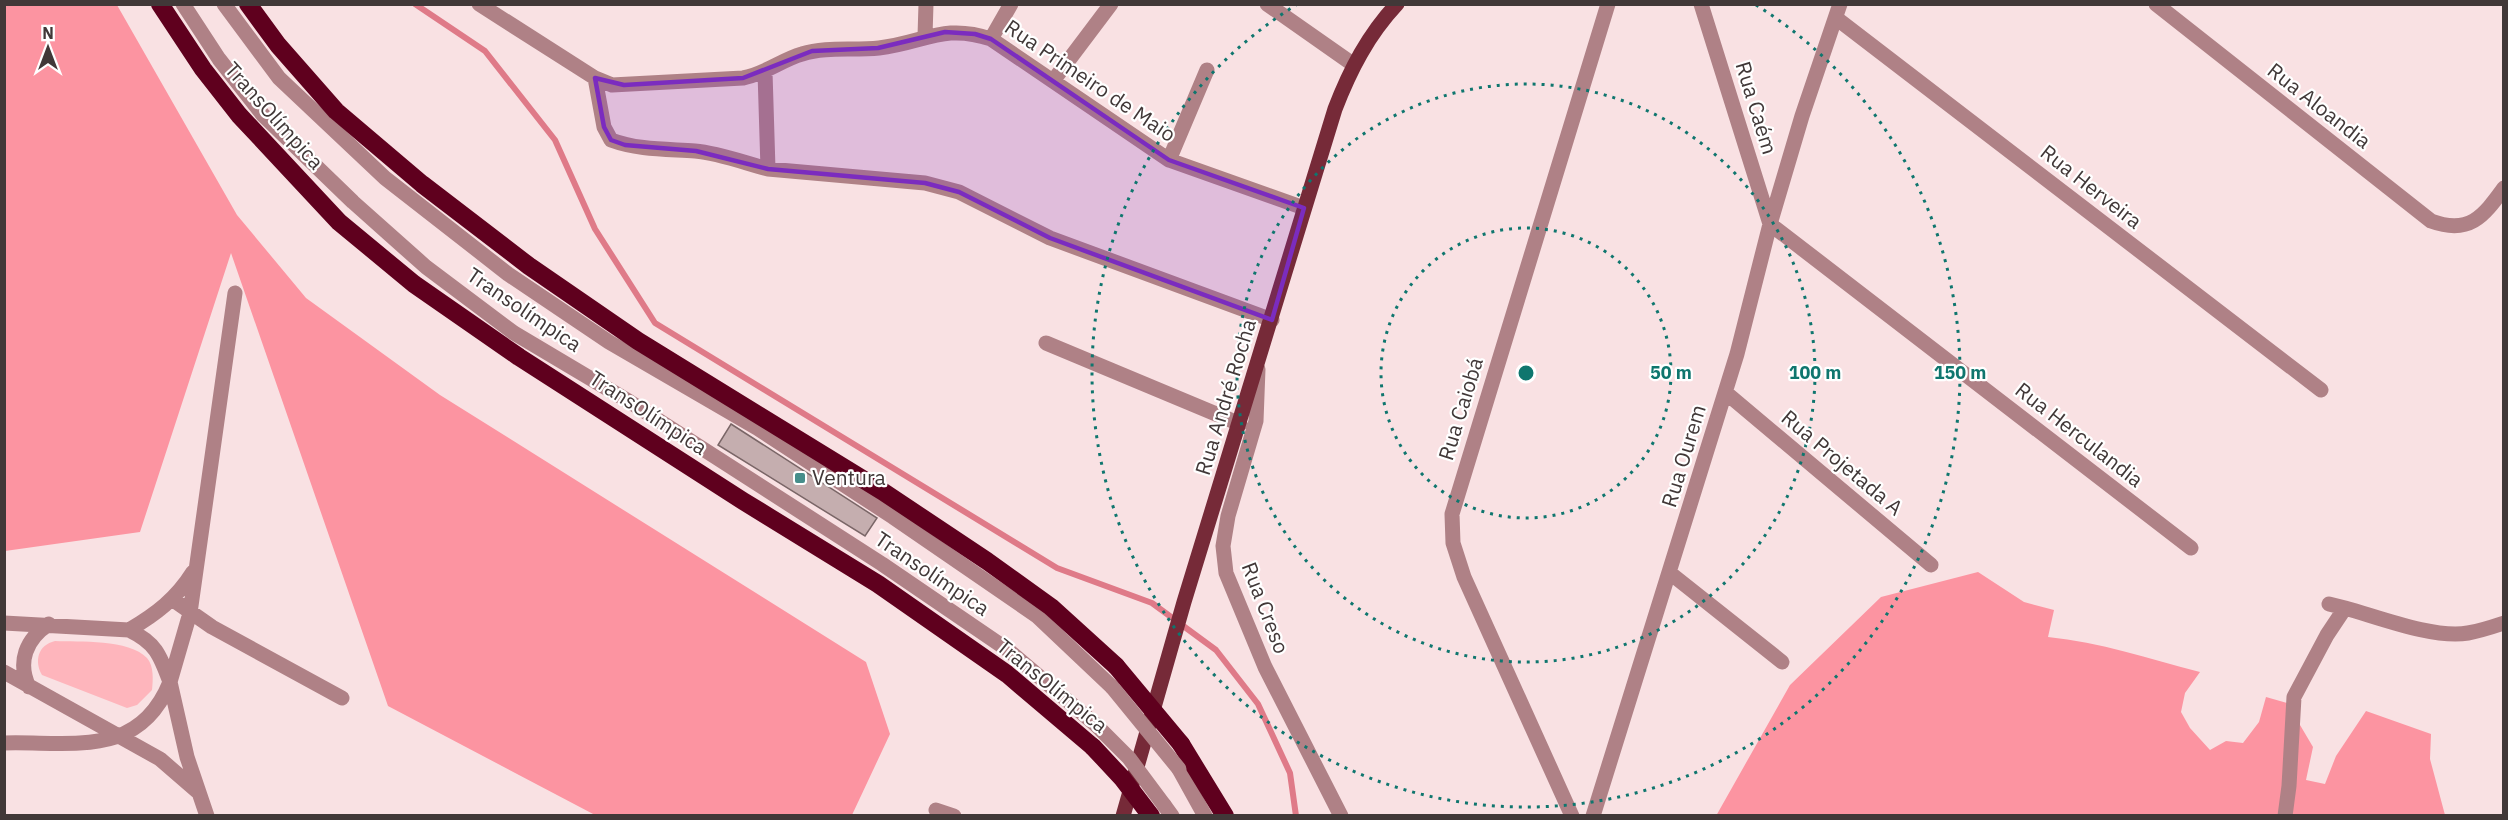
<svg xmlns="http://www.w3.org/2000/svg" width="2508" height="820" viewBox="0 0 2508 820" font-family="'IBM Plex Sans',sans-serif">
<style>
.green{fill:#feb5bc}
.forest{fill:#fc94a1}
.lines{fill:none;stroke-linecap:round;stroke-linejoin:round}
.stream{stroke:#df7a88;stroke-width:6}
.building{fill:#c5aeaf;stroke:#7a6667;stroke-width:1.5}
.minor{stroke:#af8186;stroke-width:15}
.major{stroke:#762a38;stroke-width:15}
.highway{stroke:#5f001e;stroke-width:18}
.minor-bridge{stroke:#af8186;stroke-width:15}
.highway-bridge{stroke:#5f001e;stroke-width:18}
.marked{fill:#7b2cbf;fill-opacity:0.2;stroke:#7b2cbf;stroke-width:4.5;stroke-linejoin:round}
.ring{fill:none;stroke:#0f766e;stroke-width:3;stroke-dasharray:3 6}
.poi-dot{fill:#468e8b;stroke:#fff;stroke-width:2}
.labels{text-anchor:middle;stroke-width:4.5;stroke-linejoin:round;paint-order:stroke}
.street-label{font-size:21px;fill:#413838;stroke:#fff}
.poi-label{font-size:21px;fill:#413838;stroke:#fff;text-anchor:start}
.centre{fill:#0f766e;stroke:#fff;stroke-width:3}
.ring-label{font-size:18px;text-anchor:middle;font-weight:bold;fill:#0f766e;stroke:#fff;stroke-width:4.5;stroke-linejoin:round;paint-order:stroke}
</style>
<rect width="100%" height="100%" fill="#f9e1e3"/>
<path class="green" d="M 55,641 C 79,642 129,639 147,658 C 154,666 153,680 152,690 L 137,705 L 127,708 L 42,675 C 34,661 38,645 55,641 Z"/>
<path class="forest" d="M 4,5 L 117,5 L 237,215 L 306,298 L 440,395 L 866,662 L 890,734 L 852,815 L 595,815 L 388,706 L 231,253 L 140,532 L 5,551 Z
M 1978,572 L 2024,602 L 2054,610 L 2048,637 C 2100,642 2149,659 2200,672 L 2185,693 L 2181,712 L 2190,728 L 2210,750 L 2226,741 L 2243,743 L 2259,722 L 2266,697 L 2287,703 L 2313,747 L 2306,780 L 2325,784 L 2336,756 L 2366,711 L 2431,734 L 2430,759 L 2445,815 L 1716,816 L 1790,685 L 1881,597 Z"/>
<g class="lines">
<path class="stream" d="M 415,4 L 485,51 L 555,140 L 595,229 L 655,323 L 1057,568 L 1152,603 L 1216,650 L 1258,704 L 1290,773 L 1296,816"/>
</g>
<path class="building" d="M 731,424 L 877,518 L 865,536 L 718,445 Z"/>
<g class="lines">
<path class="minor" d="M 183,4 L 219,59 L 263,115 L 353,202 L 426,267 L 514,333 L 630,402 L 882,564 L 1008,650 L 1095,724
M 224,4 L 279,78 L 385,178 L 508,274 L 609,342 L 757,428 L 893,517 L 1037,616 L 1112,687
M 479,4 L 595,78 L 612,85 L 743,78 C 765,74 781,60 802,54 C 827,46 853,51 879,48 C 924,43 943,23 991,39 L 1169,160 L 1304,208
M 1267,4 L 1354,65
M 1701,4 L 1770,224 L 2191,548
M 2156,4 L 2431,221 C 2469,235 2483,217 2504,188
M 1836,18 L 2321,390
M 925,36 L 926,4
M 991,39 L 1011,4
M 765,72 L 768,169 L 925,183 L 959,192 L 1050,238 L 1272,320
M 595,78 L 604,127 L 611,140 C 638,150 666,149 695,151 C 719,153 745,163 768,169
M 1053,81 L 1111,4
M 1169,160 L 1207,70
M 1046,343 L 1240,424
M 1258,369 L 1256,421 L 1228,516 L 1223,546 L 1226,573 L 1265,667 L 1341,816
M 1725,392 L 1931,565
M 1670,573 L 1782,662
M 172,599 L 212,627 L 342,698
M 2329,604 L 2345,608
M 4,623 L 129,630 C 156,643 160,655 170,682 C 139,759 72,741 4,743
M 129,630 C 156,614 176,599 193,572
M 4,672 L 160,759 L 197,791
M 29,687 C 17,662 26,639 49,624
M 1179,769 L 1205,816
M 1164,805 L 1172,816
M 936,810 L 954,816
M 207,816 L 187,757 L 170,682 L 190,613 L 235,293
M 1572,816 L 1464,577 L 1453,543 L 1452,514 L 1608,4
M 1593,816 L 1737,354 L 1770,224 L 1802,116 L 1840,4
M 2285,816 L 2289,786 L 2294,697 L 2327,635 L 2345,608 C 2378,617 2434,639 2468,633 C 2480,631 2492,627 2504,623"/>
<path class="major" d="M 1123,816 L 1184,602 L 1335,109 C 1350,70 1368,35 1397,4"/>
<path class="highway" d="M 160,4 L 203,69 L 239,115 L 339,222 L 414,284 L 519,357 L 743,501 L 878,584 L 1007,674 L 1093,747
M 248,4 L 278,45 L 336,111 L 422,184 L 529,266 L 638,341 L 882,491 L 987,561 L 1051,607 L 1116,666
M 1181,744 L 1225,816"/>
<path class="minor-bridge" d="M 1112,687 L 1179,769
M 1095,724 L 1129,758 L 1164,805"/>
<path class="highway-bridge" d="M 1116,666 L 1181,744
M 1093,747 L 1122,778 L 1151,816"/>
</g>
<path class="marked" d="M 945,32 L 975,34 L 991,39 L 1169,160 L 1304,208 L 1272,320 L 1050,238 L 959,192 L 925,183 L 768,169 L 696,151 L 625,145 L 611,140 L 604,127 L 595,78 L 624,85 L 743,78 L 812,51 L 878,48 Z"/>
<g class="ring">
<circle cx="1526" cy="373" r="145"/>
<circle cx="1526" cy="373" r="289"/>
<path d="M1756 5A434 434 0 1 1 1296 5"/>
</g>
<rect class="poi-dot" x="794" y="472" width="12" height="12" rx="3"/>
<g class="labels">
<g class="street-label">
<text transform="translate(1090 81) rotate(34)" y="7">Rua Primeiro de Maio</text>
<text transform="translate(2319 106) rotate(38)" y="7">Rua Aloandia</text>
<text transform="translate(1756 108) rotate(73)" y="7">Rua Caém</text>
<text transform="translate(274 116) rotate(48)" y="7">TransOlímpica</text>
<text transform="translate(2091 187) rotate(38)" y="7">Rua Herveira</text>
<text transform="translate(524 310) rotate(34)" y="7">Transolímpica</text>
<text transform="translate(1226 397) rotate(-73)" y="7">Rua André Rocha</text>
<text transform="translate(1461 409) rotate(-73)" y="7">Rua Caiobá</text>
<text transform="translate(648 413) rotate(33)" y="7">TransOlímpica</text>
<text transform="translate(2079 435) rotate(38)" y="7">Rua Herculandia</text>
<text transform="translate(1684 456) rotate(-73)" y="7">Rua Ourem</text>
<text transform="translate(1842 463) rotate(40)" y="7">Rua Projetada A</text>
<text transform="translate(932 574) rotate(34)" y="7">Transolímpica</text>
<text transform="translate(1265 608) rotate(69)" y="7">Rua Creso</text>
<text transform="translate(1052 686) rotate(39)" y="7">TransOlímpica</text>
</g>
<g class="poi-label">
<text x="812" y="485">Ventura</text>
</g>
</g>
<circle cx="1526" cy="373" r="9" class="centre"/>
<g class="ring-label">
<text x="1671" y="379">50 m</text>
<text x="1815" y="379">100 m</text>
<text x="1960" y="379">150 m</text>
</g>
<rect width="2508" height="820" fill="none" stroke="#413838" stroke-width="12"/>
<g transform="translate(48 48)" stroke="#ffffff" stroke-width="4.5" paint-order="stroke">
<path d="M0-4.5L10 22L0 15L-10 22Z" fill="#413838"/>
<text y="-9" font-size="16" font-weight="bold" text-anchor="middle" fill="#413838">N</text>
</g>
</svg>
